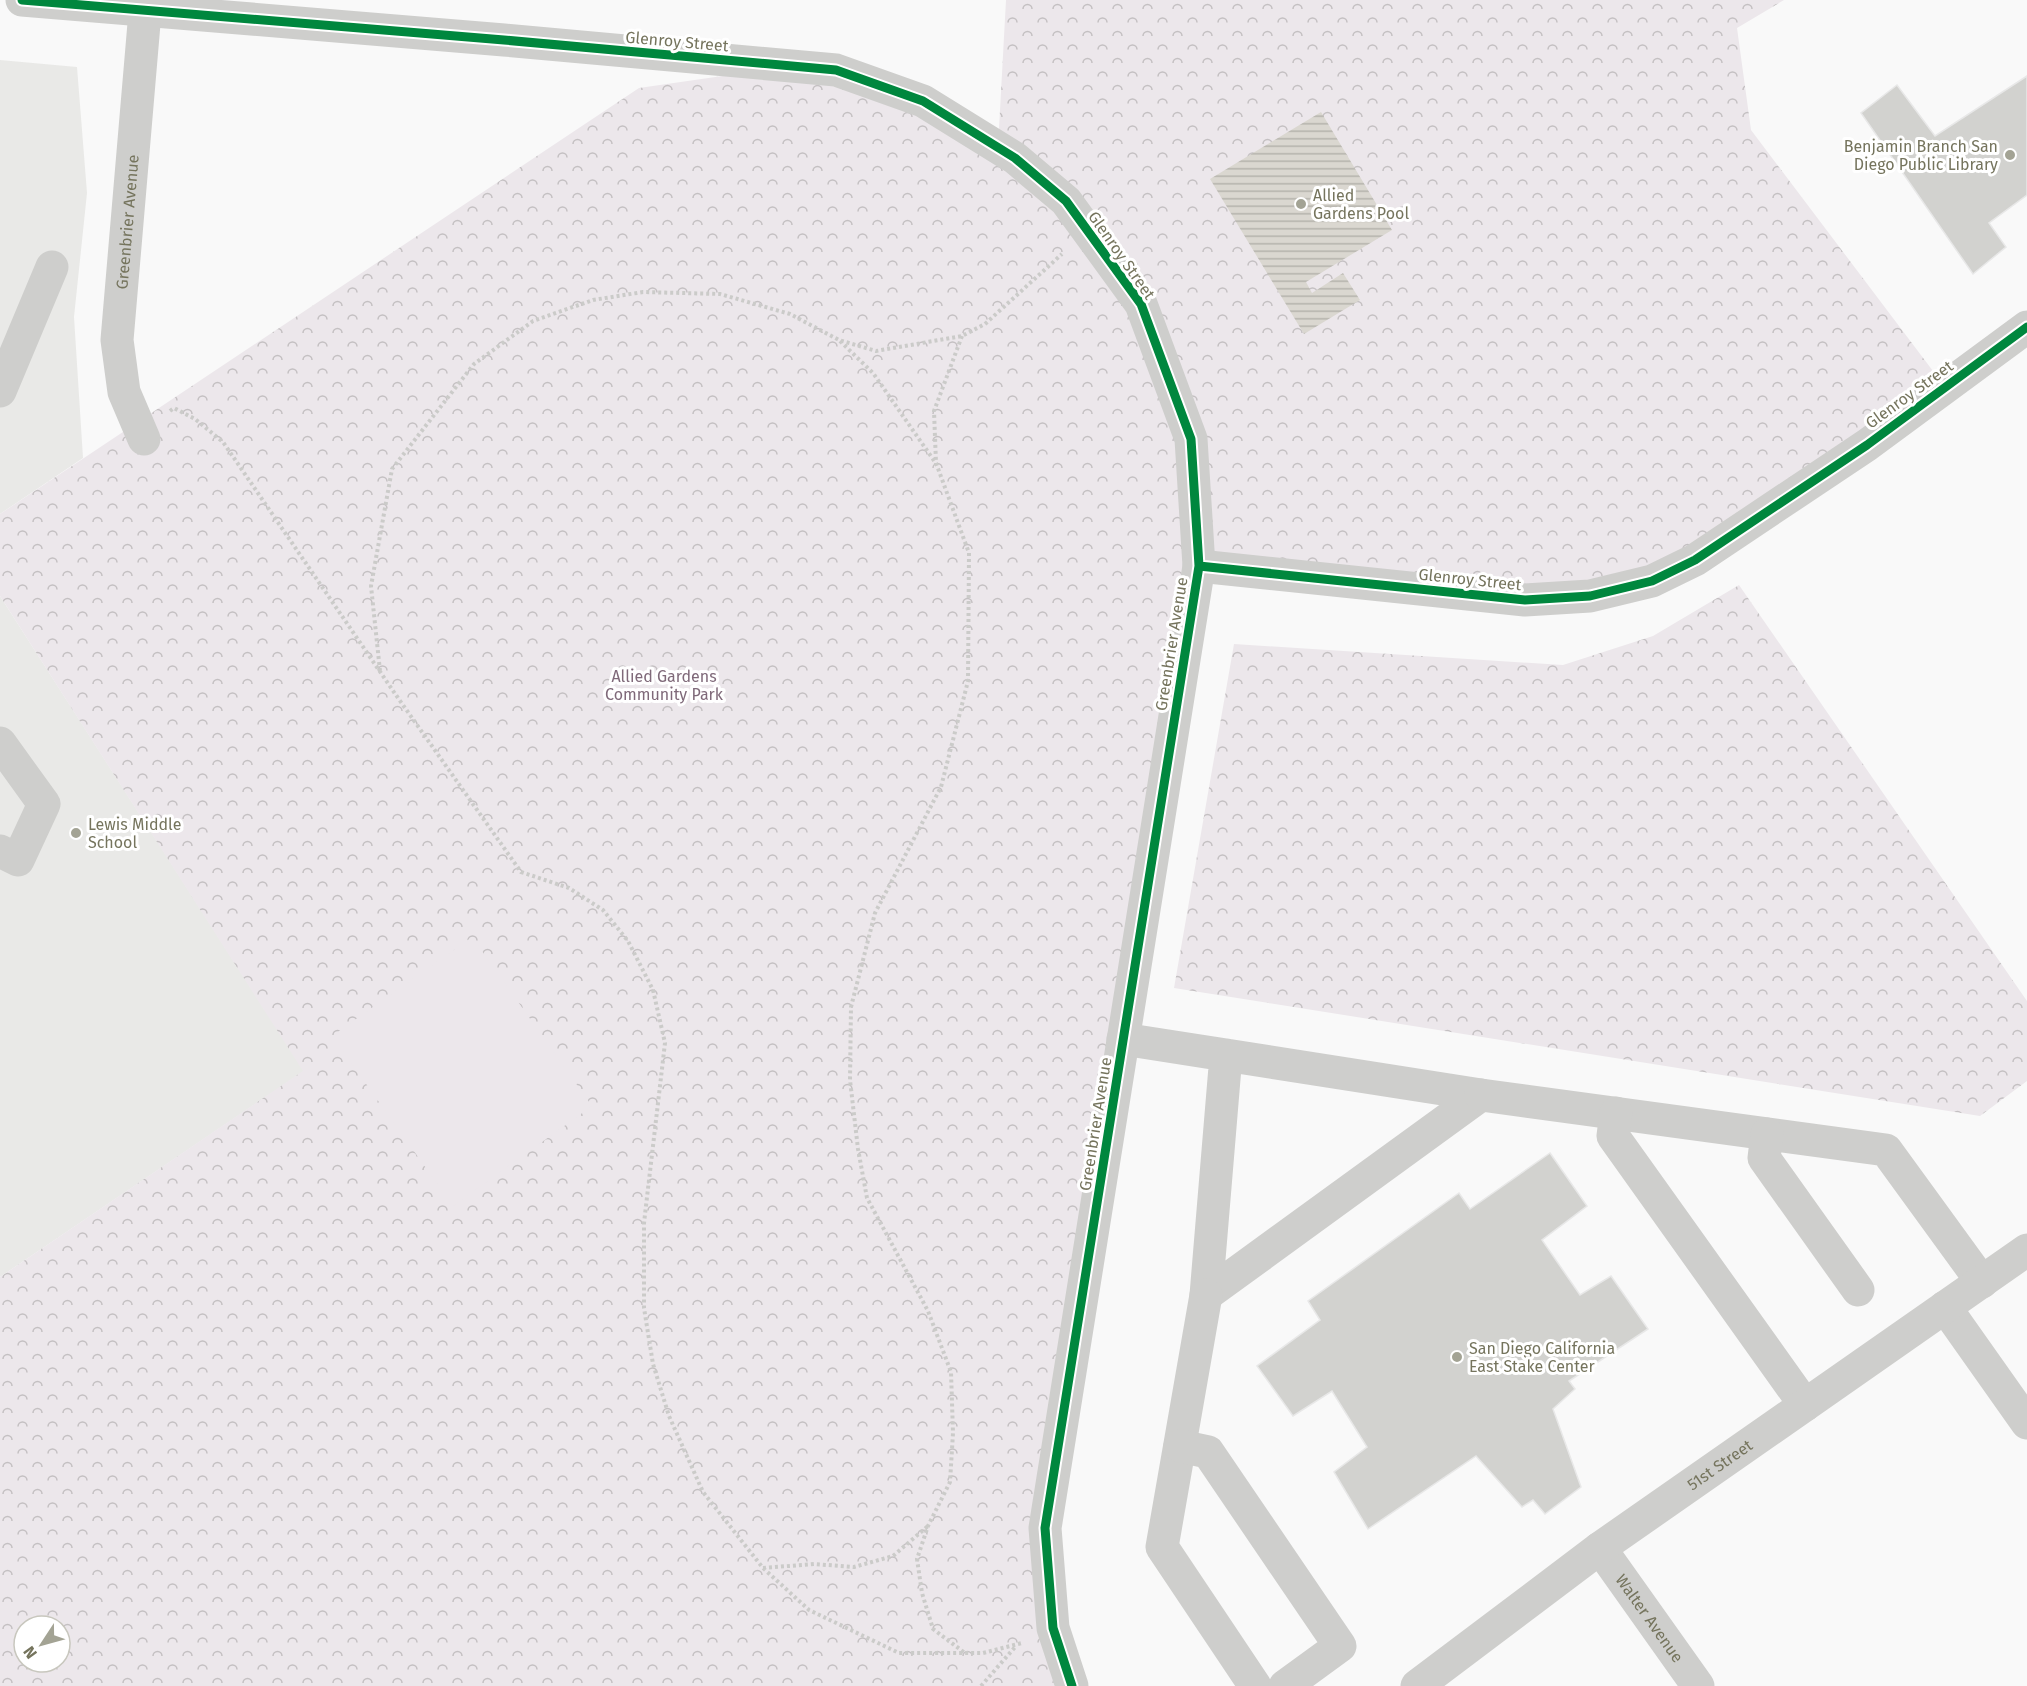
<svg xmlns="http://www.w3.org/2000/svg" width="2027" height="1686" viewBox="0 0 2027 1686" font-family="'Fira Sans',sans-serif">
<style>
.built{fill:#e9e9e7}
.park{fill:url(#park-crowns);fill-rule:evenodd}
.pitch{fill:#ece7eb}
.water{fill:url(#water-rules)}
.building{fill:#d2d2cf;stroke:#e8e8e8;stroke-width:1.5}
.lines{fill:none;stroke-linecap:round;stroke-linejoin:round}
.path{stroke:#cbcbc9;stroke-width:4;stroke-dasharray:3 3;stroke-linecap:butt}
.minor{stroke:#cececc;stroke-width:33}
.cycleway-casing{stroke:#fff;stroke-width:13}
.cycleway{stroke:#00873e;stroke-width:9}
.poi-dot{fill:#a3a394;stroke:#fff;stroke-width:2}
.labels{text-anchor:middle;stroke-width:6;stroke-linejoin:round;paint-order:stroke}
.street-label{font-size:16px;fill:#75745d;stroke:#fff}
.poi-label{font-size:16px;fill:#75745d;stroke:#fff;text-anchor:start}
.park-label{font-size:16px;fill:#7f6979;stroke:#fff}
</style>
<defs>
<pattern id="park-crowns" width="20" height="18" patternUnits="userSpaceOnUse" patternTransform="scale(1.5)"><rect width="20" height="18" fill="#ece7eb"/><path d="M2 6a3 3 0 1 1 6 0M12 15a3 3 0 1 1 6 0" fill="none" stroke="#c4c0c2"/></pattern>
<pattern id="water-rules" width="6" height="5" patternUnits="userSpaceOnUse" patternTransform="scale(1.5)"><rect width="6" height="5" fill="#dad7d0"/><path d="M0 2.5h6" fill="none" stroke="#b5b3ac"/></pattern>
</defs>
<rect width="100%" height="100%" fill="#f9f9f9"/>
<path class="built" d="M 0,60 L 77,67 L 87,193 L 74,317 L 83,458 L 0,514 Z
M 0,596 L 304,1071 L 0,1277 Z"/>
<path class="park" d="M 1006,0 L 1784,0 L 1737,28 L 1751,130 L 1939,379 L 1689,558 L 1582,597 L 1198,567 L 1051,1489 L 1070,1686 L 0,1686 L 0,1277 L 303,1071 L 0,596 L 0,514 L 639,88 L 798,65 L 998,147 ZM 24,1626 L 60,1626 L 60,1662 L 24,1662 Z
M 1739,585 L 2027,1001 L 2027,1081 L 1980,1116 L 1174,988 L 1234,644 L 1563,665 L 1653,636 Z"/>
<path class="pitch" d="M 472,937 L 592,1106 L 453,1206 L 332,1036 Z"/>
<path class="water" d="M 1321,112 L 1392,230 L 1306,282 L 1312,293 L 1343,273 L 1360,300 L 1304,334 L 1210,179 Z"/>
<path class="building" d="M 2027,76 L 2027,195 L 1989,223 L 2006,247 L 1973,274 L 1861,113 L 1897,85 L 1935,136 Z
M 1550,1153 L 1587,1206 L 1542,1240 L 1580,1295 L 1611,1276 L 1648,1329 L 1569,1381 L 1575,1389 L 1553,1409 L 1581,1487 L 1545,1514 L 1533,1500 L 1522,1507 L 1476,1456 L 1368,1529 L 1334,1472 L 1367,1447 L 1332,1391 L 1293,1416 L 1257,1366 L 1320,1320 L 1308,1301 L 1459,1193 L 1470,1209 Z"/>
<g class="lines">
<path class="path" d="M 962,336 L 934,411 L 936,463 L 969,553 L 968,681 L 941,787 L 875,913 L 851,1007 L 850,1080 L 858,1149 L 867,1198 L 928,1311 L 951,1372 L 953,1433 L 950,1482 L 928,1526 L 917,1559 L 922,1593 L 933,1629 L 965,1653
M 840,341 L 873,373 L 935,462
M 170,411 L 174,408 L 195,419 L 223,442 L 398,698 L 521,872 L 569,888 L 603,910 L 628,941 L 653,990 L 665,1043 L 644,1223 L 644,1308 L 653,1364 L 669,1416 L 703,1492 L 763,1568 L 809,1610 L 899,1653 L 983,1653 L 1022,1643
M 380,671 L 371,586 L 392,469 L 474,364 L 533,321 L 593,300 L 643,292 L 720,294 L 790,314 L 839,340 L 876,351 L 962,336 L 985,324 L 1062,254
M 763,1568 L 814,1564 L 854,1567 L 893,1556 L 928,1526
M 981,1686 L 1016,1646"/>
<g class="minor">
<path d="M 22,0 L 504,40 L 836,70 L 923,101 L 1015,158 L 1066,201 L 1141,304 L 1191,439 L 1199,566 L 1045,1528 L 1053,1628 L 1072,1686"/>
<path d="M 0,391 L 52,267"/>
<path id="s1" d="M 144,439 L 124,392 L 117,340 L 146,0"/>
<path d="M 1199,566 L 1525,600 L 1590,596 L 1652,581 L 1695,560 L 1867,445 L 2027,327"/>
<path d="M 0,743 L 44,804 L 18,860 L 0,851"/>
<path d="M 1123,1039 L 1481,1095 L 1206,1295 L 1226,1055"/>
<path d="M 1481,1095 L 1886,1150 L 1982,1282"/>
<path d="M 1616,1113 L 1613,1136 L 1805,1405"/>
<path d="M 1767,1134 L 1764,1158 L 1858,1290"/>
<path d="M 1206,1295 L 1162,1547 L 1255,1686"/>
<path d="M 1945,1307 L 2027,1423"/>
<path d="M 1180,1446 L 1208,1452 L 1340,1646 L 1285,1686"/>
<path id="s2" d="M 1600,1548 L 1698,1686"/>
<path id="s3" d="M 1417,1686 L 1600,1548 L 2027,1250"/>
</g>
<defs>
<path id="cycleway" d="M 22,0 L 504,40 L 836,70 L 923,101 L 1015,158 L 1066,201 L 1141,304 L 1191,439 L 1199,566 L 1045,1528 L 1053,1628 L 1072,1686
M 1199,566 L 1525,600 L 1590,596 L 1652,581 L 1695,560 L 1867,445 L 2027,327"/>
</defs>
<use href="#cycleway" class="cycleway-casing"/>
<use href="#cycleway" class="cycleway"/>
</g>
<g class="poi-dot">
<circle cx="2010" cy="155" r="6"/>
<circle cx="1301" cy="204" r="6"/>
<circle cx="76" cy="833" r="6"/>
<circle cx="1457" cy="1357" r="6"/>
</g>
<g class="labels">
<g class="street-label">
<text transform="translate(677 41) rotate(5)" y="6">Glenroy Street</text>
<text dy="6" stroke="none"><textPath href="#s1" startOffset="222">Greenbrier Avenue</textPath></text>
<text transform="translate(1122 255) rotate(55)" y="6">Glenroy Street</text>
<text transform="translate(1909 394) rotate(-36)" y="6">Glenroy Street</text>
<text transform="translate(1470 579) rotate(6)" y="6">Glenroy Street</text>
<text transform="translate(1171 644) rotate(-81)" y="6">Greenbrier Avenue</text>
<text transform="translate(1095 1124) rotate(-81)" y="6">Greenbrier Avenue</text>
<text dy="6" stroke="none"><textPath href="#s3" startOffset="375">51st Street</textPath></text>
<text dy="6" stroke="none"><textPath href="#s2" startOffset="86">Walter Avenue</textPath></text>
</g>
<g class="poi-label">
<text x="1998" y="152" text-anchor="end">Benjamin Branch San<tspan x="1998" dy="18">Diego Public Library</tspan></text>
<text x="1313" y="201">Allied<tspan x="1313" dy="18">Gardens Pool</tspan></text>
<text x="88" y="830">Lewis Middle<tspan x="88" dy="18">School</tspan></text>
<text x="1469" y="1354">San Diego California<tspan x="1469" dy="18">East Stake Center</tspan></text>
</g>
<g class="park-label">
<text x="664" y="682">Allied Gardens<tspan x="664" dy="18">Community Park</tspan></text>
</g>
</g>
<g transform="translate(42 1644) rotate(234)"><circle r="28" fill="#ffffff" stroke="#c8c7be" stroke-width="1.5"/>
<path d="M0-4.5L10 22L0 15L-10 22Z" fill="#a3a394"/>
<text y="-9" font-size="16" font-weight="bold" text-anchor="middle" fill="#75745d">N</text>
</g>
</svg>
